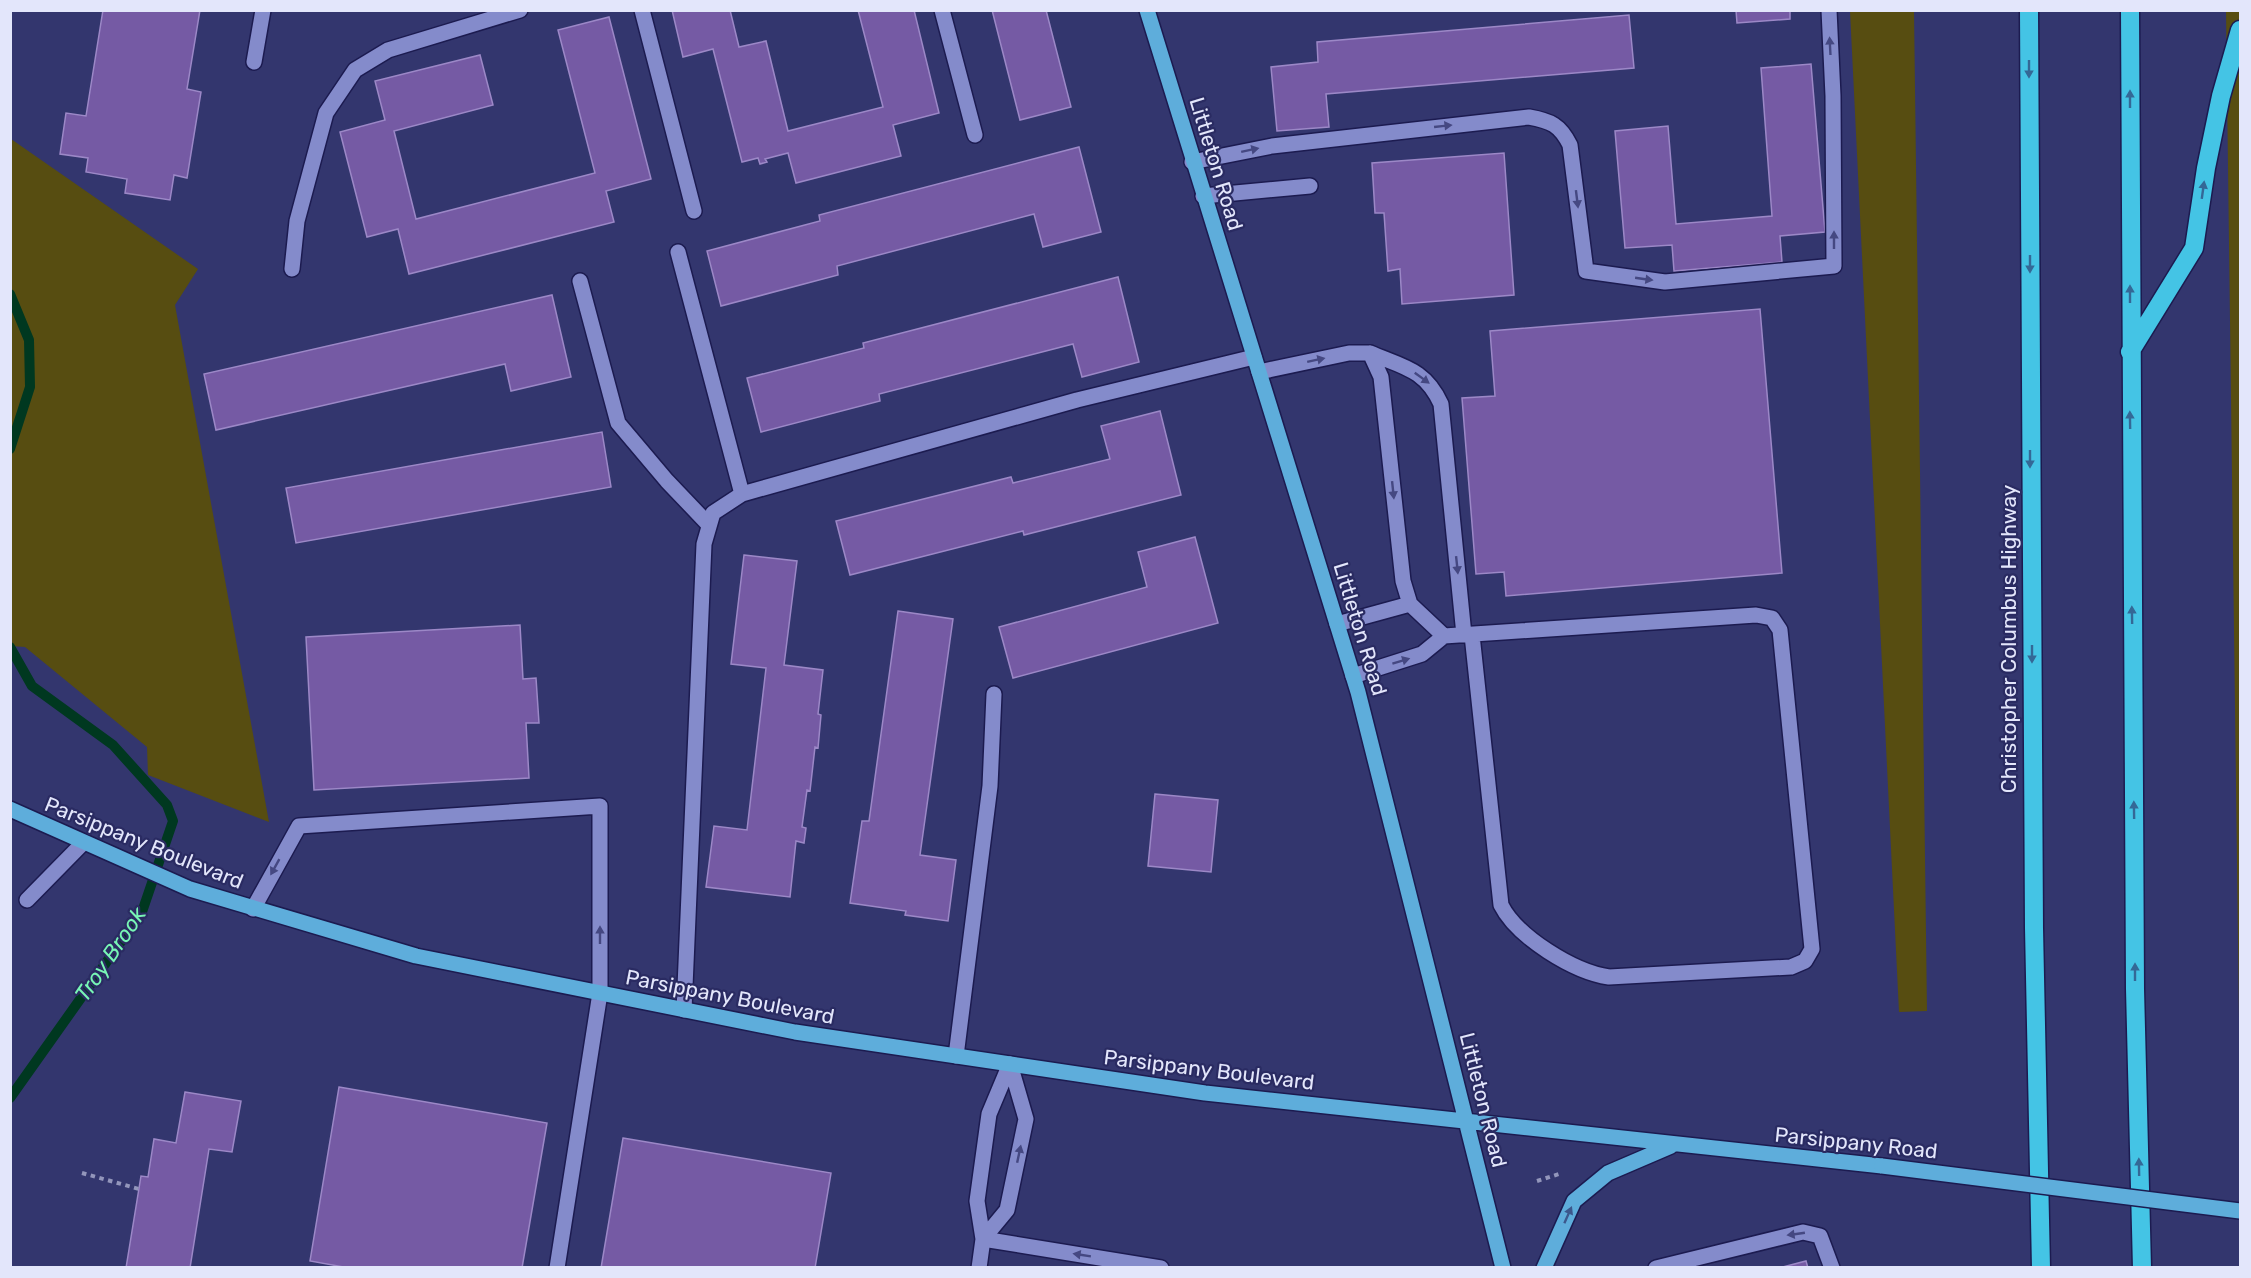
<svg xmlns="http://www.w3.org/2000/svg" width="2251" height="1278" viewBox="0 0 2251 1278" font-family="Rubik,sans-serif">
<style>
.green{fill:#574d11}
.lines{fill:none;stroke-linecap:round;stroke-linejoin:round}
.stream{stroke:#003820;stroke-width:10}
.building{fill:#755aa4;stroke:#9c88c7;stroke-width:1.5}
.minor-casing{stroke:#1c1b50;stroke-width:18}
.major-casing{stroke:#1c1b50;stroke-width:18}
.highway-casing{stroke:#1c1b50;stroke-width:21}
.path{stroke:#9396bb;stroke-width:4;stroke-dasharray:4.5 4.5;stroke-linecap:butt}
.minor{stroke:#848bcb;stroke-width:15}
.major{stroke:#5eaddb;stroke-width:15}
.highway{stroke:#44c4e5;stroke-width:18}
.major-bridge-casing{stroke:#1c1b50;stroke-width:18;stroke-linecap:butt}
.major-bridge{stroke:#5eaddb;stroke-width:15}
.oneway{fill:#454882}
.oneway2{fill:#346896}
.oneway3{fill:#3c588c}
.labels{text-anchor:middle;stroke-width:4.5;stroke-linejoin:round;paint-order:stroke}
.street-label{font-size:21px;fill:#e3e6fb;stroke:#2a2b62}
.water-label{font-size:22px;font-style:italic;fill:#78f6b5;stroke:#2a2b62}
</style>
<rect width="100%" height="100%" fill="#33366e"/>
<path class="green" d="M 1850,11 L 1914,11 L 1927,1011 L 1899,1012 Z
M 2226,11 L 2240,11 L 2240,1110 L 2240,1095 Z
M 11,139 L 198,269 L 175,305 L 269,822 L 148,775 L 147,747 L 25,647 L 11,646 Z"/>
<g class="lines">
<path class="stream" d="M 10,294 L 29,340 L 30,387 L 10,449
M 10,647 L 32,686 L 113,745 L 167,805 L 173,821 L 142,912 L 10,1098"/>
</g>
<path class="building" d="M 103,10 L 200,10 L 187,89 L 201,92 L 187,178 L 174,175 L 170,200 L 125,193 L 127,179 L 86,172 L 88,158 L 60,154 L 66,113 L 86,116 Z
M 672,10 L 730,10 L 739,47 L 766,41 L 788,131 L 883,107 L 858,10 L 914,10 L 939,113 L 893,125 L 901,156 L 796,183 L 788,153 L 765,159 L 767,162 L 760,164 L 758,158 L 742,162 L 713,49 L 683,57 Z
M 992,10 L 1046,10 L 1071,107 L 1020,120 Z
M 1736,10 L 1790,10 L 1790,19 L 1737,23 Z
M 1629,15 L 1634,68 L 1326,94 L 1329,127 L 1277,131 L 1271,67 L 1318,62 L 1317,42 Z
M 609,17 L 651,179 L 606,191 L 614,222 L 409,274 L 398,229 L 367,237 L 340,132 L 385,120 L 375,81 L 480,55 L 493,105 L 394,131 L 416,219 L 595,173 L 558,30 Z
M 1811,64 L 1825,232 L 1780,236 L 1782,262 L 1674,271 L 1672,245 L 1625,248 L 1615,131 L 1668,126 L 1676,224 L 1772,216 L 1761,68 Z
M 1079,147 L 1101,232 L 1043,247 L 1034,214 L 837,266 L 838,275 L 721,306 L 707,251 L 820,221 L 819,215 Z
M 1504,153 L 1514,295 L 1402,304 L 1400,269 L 1388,271 L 1384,213 L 1375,213 L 1372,163 Z
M 1118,277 L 1139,362 L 1082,377 L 1073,344 L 879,394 L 880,401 L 761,432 L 747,378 L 864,348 L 863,343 Z
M 552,295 L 571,377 L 511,391 L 505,364 L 216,430 L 204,374 Z
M 1760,309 L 1782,573 L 1506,596 L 1504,572 L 1476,574 L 1462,398 L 1495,396 L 1490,331 Z
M 1160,411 L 1181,495 L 1024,535 L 1023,531 L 850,575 L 836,521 L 1011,477 L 1013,483 L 1110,459 L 1101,426 Z
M 602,432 L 611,487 L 296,543 L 286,488 Z
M 1195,537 L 1218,623 L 1013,678 L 999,627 L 1147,587 L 1138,552 Z
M 744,555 L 797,561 L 784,665 L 823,670 L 818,714 L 821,715 L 818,748 L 815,747 L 810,791 L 807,790 L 802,827 L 806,828 L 804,843 L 796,841 L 790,897 L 706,887 L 714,826 L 747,830 L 766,668 L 731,664 Z
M 898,611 L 953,619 L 920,855 L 956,860 L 948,921 L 905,915 L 906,911 L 850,903 L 862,821 L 869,821 Z
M 520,625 L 523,679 L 536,678 L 539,723 L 526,723 L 529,778 L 314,790 L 306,637 Z
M 1155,794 L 1218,800 L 1211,872 L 1148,866 Z
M 339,1087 L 547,1123 L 522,1268 L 349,1268 L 310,1261 Z
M 185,1092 L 241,1101 L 232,1152 L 209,1149 L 190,1268 L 126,1268 L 141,1176 L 148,1177 L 154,1139 L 176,1143 Z
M 623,1138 L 831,1173 L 815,1268 L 601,1268 Z
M 1806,1261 L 1808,1268 L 1779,1268 Z"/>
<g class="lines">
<defs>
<path id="minor" d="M 642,10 L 694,211
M 942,10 L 975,135
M 254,62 L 263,10
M 1192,162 L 1272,146 L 1529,117 C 1551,121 1560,125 1570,145 L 1586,271 L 1665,282 L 1834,266 L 1833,96 L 1829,10
M 1203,196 L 1310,186
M 678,252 L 742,494
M 292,269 L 297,221 L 326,113 L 355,70 L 388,50 L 520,10
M 580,281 L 618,423 L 667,481 L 709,525
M 1370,353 C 1403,367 1425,369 1441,404 L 1464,635
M 1259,372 L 1349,353 L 1370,353 L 1381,377 L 1403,581 L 1410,604 L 1444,636
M 1337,624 L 1410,604
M 1353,676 L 1422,654 L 1444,636 L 1756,615 L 1772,618 L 1780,630 L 1812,949 L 1805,961 L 1791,967 L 1609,977 C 1574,972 1517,937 1501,905 L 1472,635
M 27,900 L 83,843
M 253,909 L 299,826 L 600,806 L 600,993 L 557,1268
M 684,1010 L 704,544 L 713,513 L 742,494 L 1077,400 L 1254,357
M 956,1056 L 990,786 L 994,694
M 1010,1064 L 1026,1119 L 1007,1210 L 983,1239 L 1161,1268
M 979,1268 L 983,1239 L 977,1201 L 989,1114 L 1010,1064
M 1656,1268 L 1803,1232 L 1820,1236 L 1832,1268"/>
<path id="major" d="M 1147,10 L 1358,692 L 1503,1268
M 10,809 L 190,889 L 416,956 L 795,1032 L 1205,1093 L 1882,1166
M 1544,1268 L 1574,1201 L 1608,1173 L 1671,1146"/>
<path id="highway" d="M 2029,10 L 2034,928 L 2041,1268
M 2130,10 L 2135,989 L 2142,1268
M 2130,352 L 2194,248 L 2206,168 L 2221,96 L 2240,30"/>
</defs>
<use href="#minor" class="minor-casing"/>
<use href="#major" class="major-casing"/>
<use href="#highway" class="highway-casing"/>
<path class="path" d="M 82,1173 L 139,1189
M 1537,1181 L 1559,1174"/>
<use href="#minor" class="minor"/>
<use href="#major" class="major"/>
<use href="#highway" class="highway"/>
<defs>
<path id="major-bridge" d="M 1882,1166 L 2240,1211"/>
</defs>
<use href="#major-bridge" class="major-bridge-casing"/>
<use href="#major-bridge" class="major-bridge"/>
</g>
<defs><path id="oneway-solid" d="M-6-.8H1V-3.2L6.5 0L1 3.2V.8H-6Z" transform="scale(1.5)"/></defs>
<g class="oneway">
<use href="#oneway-solid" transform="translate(1830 46) rotate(-93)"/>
<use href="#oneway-solid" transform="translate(1443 126) rotate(-6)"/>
<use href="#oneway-solid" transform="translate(1250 150) rotate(-12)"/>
<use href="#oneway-solid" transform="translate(1577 199) rotate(83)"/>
<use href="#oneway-solid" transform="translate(1834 240) rotate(-90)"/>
<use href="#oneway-solid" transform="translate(1644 279) rotate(8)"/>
<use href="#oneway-solid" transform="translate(1316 360) rotate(-12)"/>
<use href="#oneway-solid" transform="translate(1422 378) rotate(36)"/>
<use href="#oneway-solid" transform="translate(1393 490) rotate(84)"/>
<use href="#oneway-solid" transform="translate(1457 565) rotate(84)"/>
<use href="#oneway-solid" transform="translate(1401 661) rotate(-17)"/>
<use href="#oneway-solid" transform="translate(275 867) rotate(119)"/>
<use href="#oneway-solid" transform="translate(600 935) rotate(-90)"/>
<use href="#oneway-solid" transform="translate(1019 1154) rotate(-78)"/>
<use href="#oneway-solid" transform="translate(1796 1234) rotate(172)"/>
<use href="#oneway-solid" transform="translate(1082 1255) rotate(-171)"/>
</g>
<g class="oneway2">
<use href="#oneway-solid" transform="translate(2029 69) rotate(90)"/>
<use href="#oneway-solid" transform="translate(2130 99) rotate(-90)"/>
<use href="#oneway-solid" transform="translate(2203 190) rotate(-82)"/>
<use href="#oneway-solid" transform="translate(2030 264) rotate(90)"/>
<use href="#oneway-solid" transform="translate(2130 294) rotate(-90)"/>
<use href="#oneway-solid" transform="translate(2130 420) rotate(-91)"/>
<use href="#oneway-solid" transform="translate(2030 459) rotate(90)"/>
<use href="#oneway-solid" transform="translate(2132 615) rotate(-91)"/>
<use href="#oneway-solid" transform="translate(2032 654) rotate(90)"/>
<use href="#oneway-solid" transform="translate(2134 810) rotate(-91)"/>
<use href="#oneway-solid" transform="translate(2135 972) rotate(-90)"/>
<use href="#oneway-solid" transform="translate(2139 1167) rotate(-91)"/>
</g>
<use class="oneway3" href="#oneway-solid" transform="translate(1568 1215) rotate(-66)"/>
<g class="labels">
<g class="street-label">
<text transform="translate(1216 164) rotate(73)" y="7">Littleton Road</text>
<text transform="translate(1360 629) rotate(73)" y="7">Littleton Road</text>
<text transform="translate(2009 639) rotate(-90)" y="7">Christopher Columbus Highway</text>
<text transform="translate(144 843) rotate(22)" y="7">Parsippany Boulevard</text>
<text transform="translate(730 997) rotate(11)" y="7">Parsippany Boulevard</text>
<text transform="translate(1209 1070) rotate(7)" y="7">Parsippany Boulevard</text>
<text transform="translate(1483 1100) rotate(76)" y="7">Littleton Road</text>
<text transform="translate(1856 1143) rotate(6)" y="7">Parsippany Road</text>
</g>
<g class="water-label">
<text transform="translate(110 954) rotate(-56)" y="8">Troy Brook</text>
</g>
</g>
<rect width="2251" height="1278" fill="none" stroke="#e3e6fb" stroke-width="24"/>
</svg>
